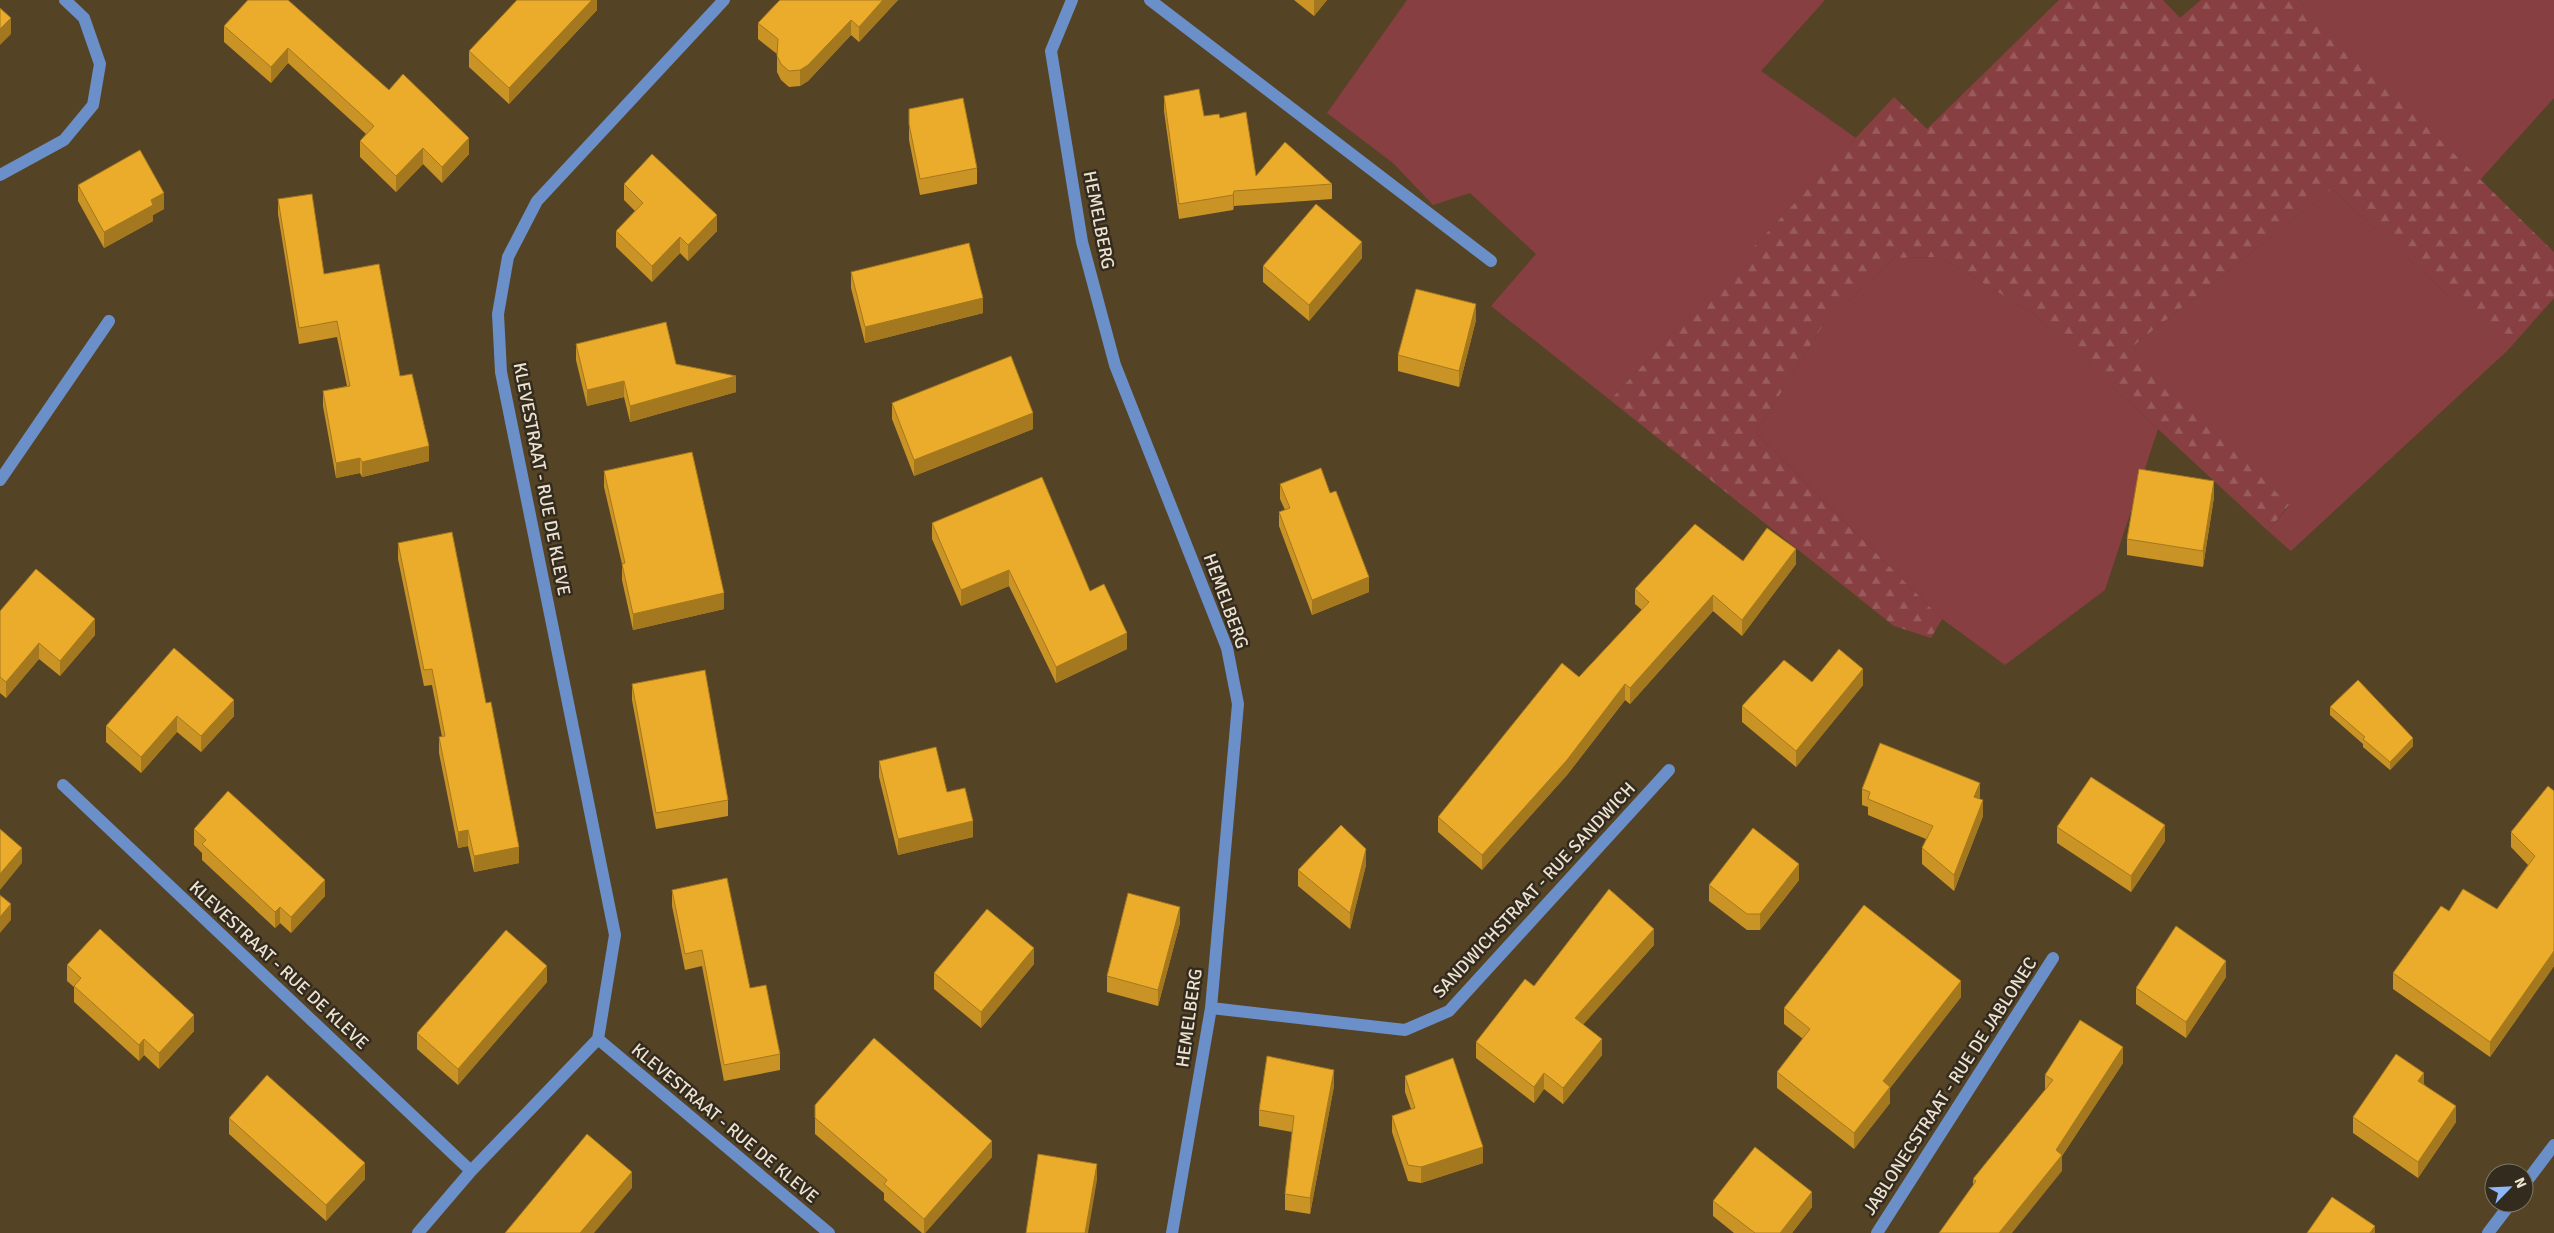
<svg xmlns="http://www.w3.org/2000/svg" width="2554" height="1233" viewBox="0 0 2554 1233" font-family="Signika,sans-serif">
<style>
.green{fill:#883f42}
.forest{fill:url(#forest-firs)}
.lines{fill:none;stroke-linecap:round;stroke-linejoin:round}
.minor{stroke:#6b8fc8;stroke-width:12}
.wall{fill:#ca9325}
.shaded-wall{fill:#a4781e}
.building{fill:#ebab2b;stroke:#a4781e}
.labels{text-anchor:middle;stroke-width:5;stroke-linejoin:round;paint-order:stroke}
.street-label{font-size:18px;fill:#eee3d2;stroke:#332b1e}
</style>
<defs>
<pattern id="forest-firs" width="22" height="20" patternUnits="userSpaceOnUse" patternTransform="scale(1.25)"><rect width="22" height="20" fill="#883f42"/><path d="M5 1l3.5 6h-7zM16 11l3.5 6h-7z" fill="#995b5c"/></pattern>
</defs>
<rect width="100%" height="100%" fill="#554325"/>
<path class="green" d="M 1407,0 L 1825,0 L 1761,71 L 1856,138 L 1610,400 L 1491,306 L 1536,254 L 1470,193 L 1433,205 L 1393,163 L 1327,113 Z
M 2298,0 L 2554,0 L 2554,98 L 2480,180 Z
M 2332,189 L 2508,350 L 2291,551 L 2268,531 L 2289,506 L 2132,347 Z
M 1940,257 L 2034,314 L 2158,429 L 2105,590 L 2005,665 L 1942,619 L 1756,433 L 1823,325 L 1894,258 Z"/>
<path class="forest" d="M 2059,0 L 2163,0 L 2180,18 L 2201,0 L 2298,0 L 2554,252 L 2554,298 L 2508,350 L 2332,189 L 2132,347 L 2289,505 L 2268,531 L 2034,314 L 1940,257 L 1894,258 L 1823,325 L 1756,433 L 1942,619 L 1931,638 L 1894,626 L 1610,400 L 1894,97 L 1927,129 Z"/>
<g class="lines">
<path class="minor" d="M 1072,0 L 1051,51 L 1082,242 L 1115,365 L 1227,648 L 1238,704 L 1211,1008 L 1172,1233
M 1150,0 L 1491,261
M 0,175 L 64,140 L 93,105 L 100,64 L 84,18 L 65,0
M 0,480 L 109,321
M 63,785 L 471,1171
M 1211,1008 L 1405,1030 L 1449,1011 L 1669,770
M 598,1039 L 829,1233
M 2524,1185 L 2554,1145
M 418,1233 L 471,1171 L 598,1039 L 615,935 L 501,372 L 498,314 L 508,257 L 537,201 L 724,0
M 1877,1233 L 2053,958
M 2488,1233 L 2511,1203"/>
</g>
<path class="wall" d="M 248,0 L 389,90 L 469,154 L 442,183 L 423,164 L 396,192 L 360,157 L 360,141 L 366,134 L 288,63 L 271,83 L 224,42 L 224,26 Z
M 597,0 L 597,10 L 509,104 L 469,67 L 469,51 Z
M 780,0 L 898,0 L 859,42 L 851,35 L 808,81 L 800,86 L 789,87 L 781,80 L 777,72 L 777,54 L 758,39 L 758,23 Z
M 1294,0 L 1327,0 L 1314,16 Z
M 1164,96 L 1204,116 L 1220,118 L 1256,176 L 1332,184 L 1332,199 L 1234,206 L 1233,210 L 1179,219 L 1164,111 Z
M 909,109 L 977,168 L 977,184 L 920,195 L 909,140 Z
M 624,184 L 717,231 L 688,261 L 680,253 L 652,282 L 616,247 L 616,231 L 635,211 L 624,200 Z
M 78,185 L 164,209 L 153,215 L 153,221 L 104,248 L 78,201 Z
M 278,199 L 324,274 L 400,376 L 429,461 L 362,477 L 360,473 L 336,478 L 323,406 L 323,391 L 347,386 L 337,337 L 299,344 L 278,214 Z
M 1362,258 L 1309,321 L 1263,282 L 1263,266 Z
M 851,272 L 983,313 L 865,343 L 851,288 Z
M 1476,320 L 1459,387 L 1398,371 L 1398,355 Z
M 576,344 L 676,364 L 736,392 L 630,422 L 624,397 L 587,406 L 576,360 Z
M 892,403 L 1033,429 L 914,476 L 892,419 Z
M 604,471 L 724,609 L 633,630 L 622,580 L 622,564 L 604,487 Z
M 1280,484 L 1369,592 L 1312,615 L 1279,526 L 1279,512 L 1285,510 L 1280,499 Z
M 2214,497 L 2203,567 L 2127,555 L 2127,539 Z
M 932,523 L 1090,591 L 1127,649 L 1056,683 L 1009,586 L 961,606 L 932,539 Z
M 398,543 L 486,703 L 519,863 L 474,872 L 468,846 L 458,848 L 439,753 L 439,737 L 442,737 L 432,685 L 424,686 L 398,559 Z
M 1743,561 L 1796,564 L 1742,636 L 1713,611 L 1630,704 L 1625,700 L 1567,775 L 1482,870 L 1438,832 L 1438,817 L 1579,677 L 1642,610 L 1635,604 L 1635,589 Z
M 0,611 L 95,635 L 60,676 L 39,659 L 6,698 L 0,693 Z
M 1812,682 L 1863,685 L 1796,767 L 1742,722 L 1742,706 Z
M 632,684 L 728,800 L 728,816 L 656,829 L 632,700 Z
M 234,700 L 234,716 L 201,752 L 177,732 L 141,773 L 106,742 L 106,726 Z
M 2330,707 L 2413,746 L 2390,770 L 2363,747 L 2363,744 L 2330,715 Z
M 879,761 L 947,792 L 973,837 L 898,855 L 879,777 Z
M 1862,789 L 1980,799 L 1983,816 L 1954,891 L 1922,864 L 1922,848 L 1926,839 L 1868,815 L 1868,807 L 1862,805 Z
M 2554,791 L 2554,966 L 2490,1057 L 2393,989 L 2393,973 L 2449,911 L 2497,909 L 2528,865 L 2511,847 L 2511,832 Z
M 2057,827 L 2165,841 L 2131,892 L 2057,843 Z
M 194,829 L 325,896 L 291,933 L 280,923 L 275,928 L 202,860 L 202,853 L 194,845 Z
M 1366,865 L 1350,929 L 1298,886 L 1298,870 Z
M 1799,880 L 1760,930 L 1747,930 L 1709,901 L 1709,885 Z
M 672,890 L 780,1054 L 780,1070 L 724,1081 L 702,966 L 685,970 L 672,906 Z
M 1180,923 L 1158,1006 L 1107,992 L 1107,976 Z
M 1654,945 L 1583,1024 L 1602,1055 L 1563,1104 L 1544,1089 L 1534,1103 L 1476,1058 L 1476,1042 L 1534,986 Z
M 1034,964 L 981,1028 L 934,989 L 934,973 Z
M 67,965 L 194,1031 L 159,1069 L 144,1055 L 139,1061 L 74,1002 L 74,987 L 67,981 Z
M 2226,977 L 2186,1038 L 2136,1004 L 2136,988 Z
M 547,982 L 458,1085 L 417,1049 L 417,1033 Z
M 1961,997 L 1890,1088 L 1890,1103 L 1854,1149 L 1777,1088 L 1777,1072 L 1803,1039 L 1784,1024 L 1784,1008 Z
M 2123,1063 L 2062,1156 L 2062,1171 L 1973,1184 L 1973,1179 L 2045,1090 L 2045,1075 Z
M 1405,1076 L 1483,1163 L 1421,1183 L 1408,1181 L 1392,1132 L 1392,1116 L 1411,1109 L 1405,1092 Z
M 2424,1084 L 2456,1122 L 2418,1178 L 2353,1133 L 2353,1117 Z
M 1334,1086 L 1310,1214 L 1285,1210 L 1285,1194 L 1292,1132 L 1259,1126 L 1259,1110 Z
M 815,1105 L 992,1157 L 925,1233 L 922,1233 L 884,1200 L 884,1193 L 815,1134 Z
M 229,1118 L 365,1179 L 326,1221 L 229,1134 Z
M 1713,1201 L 1812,1207 L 1792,1233 L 1734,1233 L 1713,1216 Z"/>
<path class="shaded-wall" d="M 592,0 L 597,0 L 597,10 L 509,104 L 509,88 Z
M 883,0 L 898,0 L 859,42 L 859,27 Z
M 1314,0 L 1327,0 L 1314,16 Z
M 11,18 L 11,34 L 0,45 L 0,29 Z
M 851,20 L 851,35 L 808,81 L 800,86 L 800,70 Z
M 288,48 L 288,63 L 271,83 L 271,67 Z
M 469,138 L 469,154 L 442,183 L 442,167 Z
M 423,148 L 423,164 L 396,192 L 396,176 Z
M 1234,191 L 1234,206 L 1233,210 L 1233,195 Z
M 164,193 L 164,209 L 153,215 L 153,221 L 104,248 L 104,232 L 151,200 Z
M 717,215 L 717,231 L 688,261 L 688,245 Z
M 680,237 L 680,253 L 652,282 L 652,266 Z
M 1362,242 L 1362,258 L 1309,321 L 1309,305 Z
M 983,298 L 983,313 L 865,343 L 865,327 Z
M 1476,304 L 1476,320 L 1459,387 L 1459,371 Z
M 736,376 L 736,392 L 630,422 L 630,406 Z
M 624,381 L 624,397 L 587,406 L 587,390 Z
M 1033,413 L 1033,429 L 914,476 L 914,460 Z
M 429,446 L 429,461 L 362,477 L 362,462 Z
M 360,458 L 360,473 L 336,478 L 336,463 Z
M 2214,481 L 2214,497 L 2203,567 L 2203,551 Z
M 1796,549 L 1796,564 L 1742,636 L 1742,620 Z
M 1009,570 L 1009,586 L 961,606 L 961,590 Z
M 1369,577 L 1369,592 L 1312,615 L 1312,600 Z
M 724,593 L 724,609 L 633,630 L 633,614 Z
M 1713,595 L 1713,611 L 1630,704 L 1630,688 Z
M 95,619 L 95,635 L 60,676 L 60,661 Z
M 1127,633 L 1127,649 L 1056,683 L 1056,667 Z
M 39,643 L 39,659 L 6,698 L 6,682 Z
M 1863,669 L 1863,685 L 1796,767 L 1796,751 Z
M 1625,684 L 1625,700 L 1567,775 L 1482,870 L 1482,855 Z
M 234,700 L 234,716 L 201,752 L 201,736 Z
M 177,716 L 177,732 L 141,773 L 141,757 Z
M 2413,738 L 2413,746 L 2390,770 L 2390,762 Z
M 1980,783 L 1980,799 L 1974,797 Z
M 1983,800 L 1983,816 L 1954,891 L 1954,875 Z
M 973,821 L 973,837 L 898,855 L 898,839 Z
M 2165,825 L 2165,841 L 2131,892 L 2131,876 Z
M 468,830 L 468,846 L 458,848 L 458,832 Z
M 519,847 L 519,863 L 474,872 L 474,856 Z
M 22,848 L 22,863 L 0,890 L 0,874 Z
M 1366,849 L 1366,865 L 1350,929 L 1350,913 Z
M 1799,864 L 1799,880 L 1760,930 L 1760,914 Z
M 325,880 L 325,896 L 291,933 L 291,917 Z
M 11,904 L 11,920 L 0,933 L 0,917 Z
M 280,907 L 280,923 L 275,928 L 275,912 Z
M 1180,907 L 1180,923 L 1158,1006 L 1158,990 Z
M 1654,929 L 1654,945 L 1575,1034 L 1575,1018 Z
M 1034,948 L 1034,964 L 981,1028 L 981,1012 Z
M 2554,951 L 2554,966 L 2490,1057 L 2490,1042 Z
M 2226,961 L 2226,977 L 2186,1038 L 2186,1022 Z
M 547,966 L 547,982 L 458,1085 L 458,1069 Z
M 1961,981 L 1961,997 L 1890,1088 L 1890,1103 L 1854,1149 L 1854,1133 L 1883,1081 Z
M 194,1015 L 194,1031 L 159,1069 L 159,1053 Z
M 144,1039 L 144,1055 L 139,1061 L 139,1045 Z
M 1602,1039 L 1602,1055 L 1563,1104 L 1563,1088 Z
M 2123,1047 L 2123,1063 L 2062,1156 L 2062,1171 L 2012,1233 L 1999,1233 L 2056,1150 Z
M 1334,1070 L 1334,1086 L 1310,1214 L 1310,1198 Z
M 1544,1073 L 1544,1089 L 1534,1103 L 1534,1087 Z
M 2424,1073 L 2424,1089 L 2418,1081 Z
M 2456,1106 L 2456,1122 L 2418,1178 L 2418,1162 Z
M 992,1141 L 992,1157 L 925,1233 L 924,1233 L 924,1219 Z
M 1483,1147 L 1483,1163 L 1421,1183 L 1421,1167 Z
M 365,1163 L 365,1179 L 326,1221 L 326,1205 Z
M 1097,1164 L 1097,1180 L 1088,1233 L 1085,1233 Z
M 632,1172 L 632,1188 L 594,1233 L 580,1233 Z
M 1812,1192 L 1812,1207 L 1792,1233 L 1780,1233 Z
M 2375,1226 L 2375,1233 L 2370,1233 Z"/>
<path class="building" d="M 248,0 L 288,0 L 389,90 L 403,74 L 469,138 L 442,167 L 423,148 L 396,176 L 360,141 L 374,126 L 288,48 L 271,67 L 224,26 Z
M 517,0 L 592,0 L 509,88 L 469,51 Z
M 780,0 L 883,0 L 859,27 L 851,20 L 808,65 L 800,70 L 789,71 L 781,64 L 777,56 L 778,39 L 758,23 Z
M 0,8 L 11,18 L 0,29 Z
M 1199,89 L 1204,116 L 1219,114 L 1220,118 L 1246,112 L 1256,176 L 1285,142 L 1332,184 L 1234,191 L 1233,195 L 1179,204 L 1164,96 Z
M 963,98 L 977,168 L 920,179 L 909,124 L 909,109 Z
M 140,150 L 164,193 L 151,200 L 153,205 L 104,232 L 78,185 Z
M 652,154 L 717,215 L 688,245 L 680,237 L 652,266 L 616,231 L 643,203 L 624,184 Z
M 312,194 L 324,274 L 379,264 L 400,376 L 412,374 L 429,446 L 362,462 L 360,458 L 336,463 L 323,391 L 350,386 L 337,321 L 299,328 L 278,199 Z
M 1316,204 L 1362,242 L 1309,305 L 1263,266 Z
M 969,243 L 983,298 L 865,327 L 851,272 Z
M 1416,289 L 1476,304 L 1459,371 L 1398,355 Z
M 666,322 L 676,364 L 736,376 L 630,406 L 624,381 L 587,390 L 576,344 Z
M 1011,356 L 1033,413 L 914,460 L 892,403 Z
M 692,452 L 724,593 L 633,614 L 622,564 L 625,563 L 604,471 Z
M 1321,468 L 1330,493 L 1336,491 L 1369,577 L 1312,600 L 1279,512 L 1290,508 L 1280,484 Z
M 2139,469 L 2214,481 L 2203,551 L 2127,539 Z
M 1042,477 L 1090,591 L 1104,584 L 1127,633 L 1056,667 L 1009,570 L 961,590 L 932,523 Z
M 1695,524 L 1743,561 L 1767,528 L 1796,549 L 1742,620 L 1713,595 L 1630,688 L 1625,684 L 1567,760 L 1482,855 L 1438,817 L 1562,663 L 1579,677 L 1649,602 L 1635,589 Z
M 452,532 L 486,703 L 491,702 L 519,847 L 474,856 L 468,830 L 458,832 L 439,737 L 445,736 L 432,669 L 424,670 L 398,543 Z
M 36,569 L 95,619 L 60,661 L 39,643 L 6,682 L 0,677 L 0,611 Z
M 174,648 L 234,700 L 201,736 L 177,716 L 141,757 L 106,726 Z
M 1839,649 L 1863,669 L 1796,751 L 1742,706 L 1784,660 L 1812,682 Z
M 705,670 L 728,800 L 656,813 L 632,684 Z
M 2358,680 L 2413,738 L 2390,762 L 2363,739 L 2365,737 L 2330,707 Z
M 1880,743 L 1980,783 L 1974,797 L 1983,800 L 1954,875 L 1922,848 L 1933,826 L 1868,799 L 1870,792 L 1862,789 Z
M 936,747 L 947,792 L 965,788 L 973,821 L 898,839 L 879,761 Z
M 2091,777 L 2165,825 L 2131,876 L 2057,827 Z
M 2548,786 L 2554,791 L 2554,951 L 2490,1042 L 2393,973 L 2441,906 L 2449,911 L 2463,889 L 2497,909 L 2535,856 L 2511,832 Z
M 228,791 L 325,880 L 291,917 L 280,907 L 275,912 L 202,844 L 206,840 L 194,829 Z
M 1341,825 L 1366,849 L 1350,913 L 1298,870 Z
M 1753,828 L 1799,864 L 1760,914 L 1747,914 L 1709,885 Z
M 0,829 L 22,848 L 0,874 Z
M 727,878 L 750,988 L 766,985 L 780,1054 L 724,1065 L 702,950 L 685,954 L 672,890 Z
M 1609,889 L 1654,929 L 1575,1018 L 1602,1039 L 1563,1088 L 1544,1073 L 1534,1087 L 1476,1042 L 1525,979 L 1534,986 Z
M 1128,893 L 1180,907 L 1158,990 L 1107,976 Z
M 0,895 L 11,904 L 0,917 Z
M 1864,905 L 1961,981 L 1883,1081 L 1890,1087 L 1854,1133 L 1777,1072 L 1810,1029 L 1784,1008 Z
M 987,909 L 1034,948 L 981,1012 L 934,973 Z
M 2176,926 L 2226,961 L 2186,1022 L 2136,988 Z
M 100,929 L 194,1015 L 159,1053 L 144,1039 L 139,1045 L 74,986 L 81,978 L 67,965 Z
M 506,930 L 547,966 L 458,1069 L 417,1033 Z
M 2080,1020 L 2123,1047 L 2056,1150 L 2062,1155 L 1999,1233 L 1939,1233 L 1976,1181 L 1973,1179 L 2053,1080 L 2045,1075 Z
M 874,1038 L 992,1141 L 924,1219 L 884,1184 L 887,1180 L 815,1118 L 815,1105 Z
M 2396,1054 L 2424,1073 L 2418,1081 L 2456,1106 L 2418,1162 L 2353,1117 Z
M 1267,1056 L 1334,1070 L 1310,1198 L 1285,1194 L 1294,1116 L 1259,1110 Z
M 1453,1058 L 1483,1147 L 1421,1167 L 1408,1165 L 1392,1116 L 1415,1108 L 1405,1076 Z
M 267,1075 L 365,1163 L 326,1205 L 229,1118 Z
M 587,1134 L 632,1172 L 580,1233 L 505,1233 Z
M 1755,1147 L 1812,1192 L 1780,1233 L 1755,1233 L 1713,1201 Z
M 1038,1154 L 1097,1164 L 1085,1233 L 1026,1233 Z
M 2332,1197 L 2375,1226 L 2370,1233 L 2307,1233 Z"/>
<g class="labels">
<g class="street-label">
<text transform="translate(1099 220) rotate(79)" y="6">HEMELBERG</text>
<text transform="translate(542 479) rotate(79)" y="6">KLEVESTRAAT - RUE DE KLEVE</text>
<text transform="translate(1226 601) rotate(70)" y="6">HEMELBERG</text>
<text transform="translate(1534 890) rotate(-47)" y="6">SANDWICHSTRAAT - RUE SANDWICH</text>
<text transform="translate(279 965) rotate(43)" y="6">KLEVESTRAAT - RUE DE KLEVE</text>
<text transform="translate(1189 1018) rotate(-82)" y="6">HEMELBERG</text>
<text transform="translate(1950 1086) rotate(-57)" y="6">JABLONECSTRAAT - RUE DE JABLONEC</text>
<text transform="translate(725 1123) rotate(40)" y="6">KLEVESTRAAT - RUE DE KLEVE</text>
</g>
</g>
<g transform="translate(2509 1188) rotate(66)"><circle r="24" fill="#332b1e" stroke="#7e7566"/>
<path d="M0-4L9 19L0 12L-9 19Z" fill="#8db9fc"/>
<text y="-8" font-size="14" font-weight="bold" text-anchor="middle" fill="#eee3d2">N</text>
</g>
</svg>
